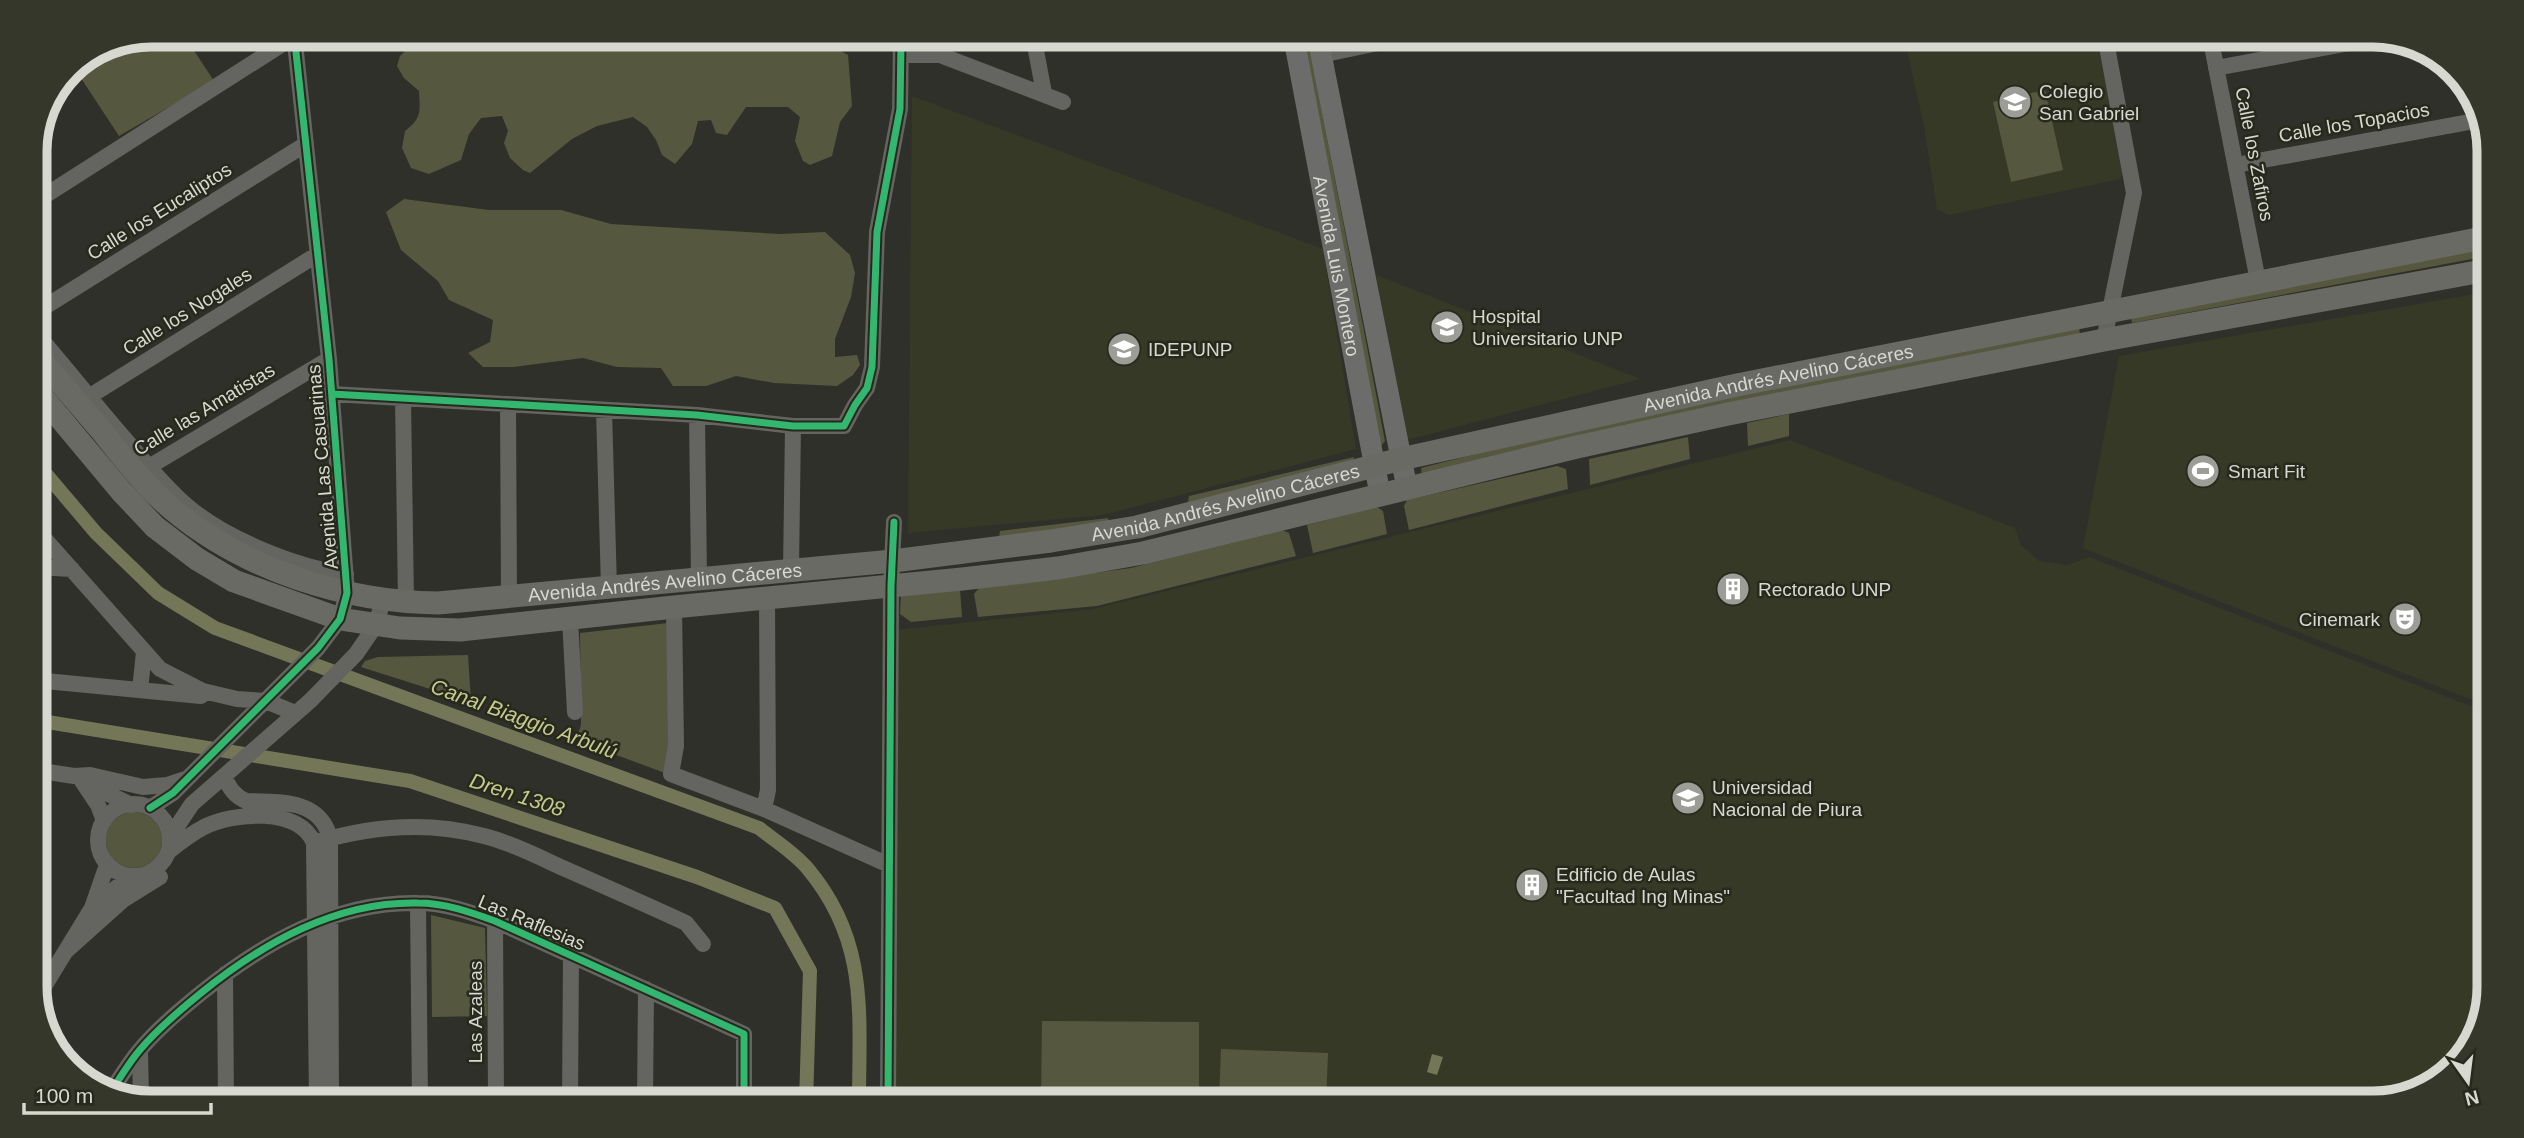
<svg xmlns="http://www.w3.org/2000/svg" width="2524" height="1138" viewBox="0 0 2524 1138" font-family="Helvetica,sans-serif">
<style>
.built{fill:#373927}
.green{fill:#55583e}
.water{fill:#737757}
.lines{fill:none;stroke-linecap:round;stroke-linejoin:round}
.canal{stroke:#737757;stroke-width:14}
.minor{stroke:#646461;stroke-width:16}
.major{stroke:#6c6c6a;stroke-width:21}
.highway{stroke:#696a64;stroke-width:23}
.cycleway-casing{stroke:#27291c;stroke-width:11}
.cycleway{stroke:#33b770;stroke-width:7}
.labels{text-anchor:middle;stroke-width:5;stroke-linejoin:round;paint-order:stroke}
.poi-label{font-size:19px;fill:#d7d8d0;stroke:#27291c;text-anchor:start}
.street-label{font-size:19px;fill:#d7d8d0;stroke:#27291c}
.water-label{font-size:21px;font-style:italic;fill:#c5cb8f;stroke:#27291c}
.rim{fill:none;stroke:#d7d8d0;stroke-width:9}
</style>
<rect width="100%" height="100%" fill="#2f3029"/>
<path class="built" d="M 2096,36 L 2125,167 L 2120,179 L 1949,215 L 1937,209 L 1924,126 L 1904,37 Z
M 912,96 L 1323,249 L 1356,449 L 1103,515 L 908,533 Z
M 1376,275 L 1640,379 L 1407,440 Z
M 2487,292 L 2483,704 L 2083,548 L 2119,356 Z
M 1790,440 L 2015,528 L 2021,545 L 2039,561 L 2067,565 L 2089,557 L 2483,711 L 2480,1031 L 2438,1083 L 2373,1103 L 892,1103 L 895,630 L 1093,609 Z"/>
<path class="green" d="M 2277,35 L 2372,35 L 2281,55 Z
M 1298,39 L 1308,39 L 1385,441 L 1381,446 Z
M 830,41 L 837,49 L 848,55 L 852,106 L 840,122 L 832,156 L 810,165 L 803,161 L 795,141 L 800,117 L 788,107 L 746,107 L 727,135 L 716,133 L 711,120 L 698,121 L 692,144 L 675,164 L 662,155 L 656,140 L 647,127 L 633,117 L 597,126 L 572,139 L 530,173 L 523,170 L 510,158 L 504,143 L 508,131 L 502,116 L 481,118 L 469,134 L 461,160 L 429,174 L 411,168 L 402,148 L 405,131 C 422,118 420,112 419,91 L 404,78 L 397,66 L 400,56 L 413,43 Z
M 189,43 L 214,81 L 119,136 L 73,66 L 107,44 Z
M 2045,90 L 2063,170 L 2011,182 L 1993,102 Z
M 404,199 L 489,210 L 561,210 L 611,224 L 780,234 L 825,232 L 850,255 L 855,273 L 851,297 L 835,339 L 835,357 L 857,355 L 860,365 L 853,375 L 837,386 L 774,383 L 736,376 L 706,386 L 673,386 L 661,368 L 617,367 L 583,358 L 513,367 L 483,367 L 468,353 L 490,342 L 493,320 L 449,300 L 438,281 L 401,250 L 386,212 Z
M 2488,243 L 2488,256 L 2132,323 L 2130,312 Z
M 2079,327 L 2080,335 L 1422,477 L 1421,468 L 1612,419 Z
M 1789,414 L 1789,436 L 1748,446 L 1747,423 Z
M 1688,437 L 1690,459 L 1590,485 L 1589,459 Z
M 1354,457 L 1353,462 L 1188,502 L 1189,496 Z
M 1557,466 L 1566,469 L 1568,489 L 1409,530 L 1404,506 L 1407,500 Z
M 1377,507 L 1383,511 L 1387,534 L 1313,553 L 1307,525 Z
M 1108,518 L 1109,523 L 999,537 L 1000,531 Z
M 1282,530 L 1289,533 L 1296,556 L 1097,606 L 978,617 L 974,594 L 979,588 L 1131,568 Z
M 960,589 L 962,617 L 911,622 L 900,614 L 901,593 Z
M 668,623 L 672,729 L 665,773 L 576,740 L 581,725 L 580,633 Z
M 468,655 L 471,702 L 361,667 L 365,661 L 378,657 Z
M106 840a28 28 0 1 1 56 0a28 28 0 1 1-56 0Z
M 431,915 L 485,928 L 487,1016 L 432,1017 Z
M 1042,1021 L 1199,1022 L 1199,1096 L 1210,1096 L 1210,1103 L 1041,1103 Z
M 1221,1049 L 1328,1053 L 1326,1103 L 1219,1103 Z"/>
<path class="water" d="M 1432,1054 L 1443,1057 L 1437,1075 L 1427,1072 Z
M 976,1087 L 1011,1087 L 1012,1103 L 976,1103 Z"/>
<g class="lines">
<path class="canal" d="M 35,461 L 96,533 L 158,593 L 215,628 L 759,828 C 775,841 795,853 808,869 C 869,942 859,1014 859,1103
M 35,720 L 410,781 L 697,877 L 775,908 L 810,971 L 806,1103"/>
<path class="minor" d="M 2210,36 L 2258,281
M 1034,40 L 1044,93
M 901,55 L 940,55 L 1063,102
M 1321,55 L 1397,39
M 2216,68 L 2382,37
M 2484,130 L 2489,152
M 2236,165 L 2480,120
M 35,202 L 284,43
M 35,313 L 306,144
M 35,332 C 65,367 94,403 124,438 C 144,461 163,485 186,505 C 224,538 295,567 346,574
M 2104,340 L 2134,193 L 2105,36
M 332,394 L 697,415 L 793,426 L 844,426 L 855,405 L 867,388 L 872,367 L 877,232 L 900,109 L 901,41
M 403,398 L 406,602
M 82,401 L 318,254
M 508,404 L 509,597
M 604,410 L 609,588
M 697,415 L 699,579
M 142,471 L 329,359
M 35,528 L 160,669 L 203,691 L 237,699 L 266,701 L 295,713
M 35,567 L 72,569
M 791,570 L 793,426
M 674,607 L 676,746 L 671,774 L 764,809 L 889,865
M 570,619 L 575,712
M 35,680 L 201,696
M 140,690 L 144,652
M 35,770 L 74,776 L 90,775 L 143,787 L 167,785 L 185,779
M 224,777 C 230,788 234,796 246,801 C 280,802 320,799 330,838 L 331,1103
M 82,781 L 131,805
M 82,781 L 98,805 L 104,821
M98 840a36 36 0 1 1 72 0a36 36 0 1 1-72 0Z
M 150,808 L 173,793 L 318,648 L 340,619 L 347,593 L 329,359 L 295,43
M 764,809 L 768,790 L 767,597
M 170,837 L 192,804 L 310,701 L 356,654 L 376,625 L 383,600
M 314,843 C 369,826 428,821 484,836 C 511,843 537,856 563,868 C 604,886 645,904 686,923 L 703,944
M 168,852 C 179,843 191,834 204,827 C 234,812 299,807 314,843 L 317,1103
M 418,903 L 420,1103
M 94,906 L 131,876
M 495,921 L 496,1103
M 66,951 L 123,900 L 160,877
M 225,974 L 226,1103
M 37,998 L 92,908 L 107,865
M 140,1050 L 141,1101
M 109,1094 C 119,1080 128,1064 139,1051 C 157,1029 180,1010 201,993 C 263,943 336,901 418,903 C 445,903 470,912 495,921 L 744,1034 L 744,1103
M 570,1103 L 571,955
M 645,1103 L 646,989
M 888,1103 L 891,586 L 894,522"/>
<g class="major">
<path id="s1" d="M 1294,39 L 1380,494"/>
<path d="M 1318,39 L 1407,488"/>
</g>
<g class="highway">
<path id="s2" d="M 35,353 C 57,379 79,404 101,430 C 123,458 145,486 172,509 C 245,570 345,602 438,603 L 893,561 L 1051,541 L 1137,527 L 1401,459 L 1737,385 L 2488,237"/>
<path d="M 35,388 L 121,491 L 155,527 L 197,559 L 234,581 L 340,619 L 400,628 L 460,630 L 674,607 L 962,579 L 1058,568 L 1143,553 L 1577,447 L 1728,414 L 2104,340 L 2488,270"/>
</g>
<defs>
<path id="cycleway" d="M 332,394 L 697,415 L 793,426 L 844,426 L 855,405 L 867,388 L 872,367 L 877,232 L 900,109 L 901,41
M 150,808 L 173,793 L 318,648 L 340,619 L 347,593 L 329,359 L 295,43
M 109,1094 C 119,1080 128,1064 139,1051 C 157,1029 180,1010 201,993 C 263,943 336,901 418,903 C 445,903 470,912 495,921 L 744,1034 L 744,1103
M 888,1103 L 891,586 L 894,522"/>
</defs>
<use href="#cycleway" class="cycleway-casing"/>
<use href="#cycleway" class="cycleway"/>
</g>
<defs>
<symbol id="school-disc" viewBox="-11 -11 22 22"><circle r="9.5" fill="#9c9d96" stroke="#27291c"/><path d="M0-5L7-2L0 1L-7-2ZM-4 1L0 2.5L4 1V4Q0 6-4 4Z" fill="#fff"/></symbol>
<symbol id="university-disc" viewBox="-11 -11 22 22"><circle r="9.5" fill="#9c9d96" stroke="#27291c"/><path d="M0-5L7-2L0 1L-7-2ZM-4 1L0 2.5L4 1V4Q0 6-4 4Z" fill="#fff"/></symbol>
<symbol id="stadium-disc" viewBox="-11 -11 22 22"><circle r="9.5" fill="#9c9d96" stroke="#27291c"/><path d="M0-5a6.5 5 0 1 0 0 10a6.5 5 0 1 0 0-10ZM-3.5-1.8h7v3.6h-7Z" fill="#fff"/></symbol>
<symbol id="building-disc" viewBox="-11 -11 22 22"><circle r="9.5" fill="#9c9d96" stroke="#27291c"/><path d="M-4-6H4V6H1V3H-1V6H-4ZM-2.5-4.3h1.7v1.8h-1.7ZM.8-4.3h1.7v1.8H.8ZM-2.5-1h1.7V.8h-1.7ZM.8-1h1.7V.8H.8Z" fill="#fff"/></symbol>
<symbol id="theatre-disc" viewBox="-11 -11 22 22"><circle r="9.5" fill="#9c9d96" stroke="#27291c"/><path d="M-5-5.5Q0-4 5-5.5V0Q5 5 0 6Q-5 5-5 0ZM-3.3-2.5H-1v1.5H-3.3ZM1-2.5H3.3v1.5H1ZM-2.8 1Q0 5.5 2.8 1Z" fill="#fff"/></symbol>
</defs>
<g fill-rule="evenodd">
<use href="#school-disc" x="1996" y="83" width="38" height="38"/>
<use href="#university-disc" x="1428" y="308" width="38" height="38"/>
<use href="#university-disc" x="1105" y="330" width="38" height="38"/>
<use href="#stadium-disc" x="2184" y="452" width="38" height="38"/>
<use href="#building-disc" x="1714" y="570" width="38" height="38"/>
<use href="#theatre-disc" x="2386" y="600" width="38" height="38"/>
<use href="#university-disc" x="1669" y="779" width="38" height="38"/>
<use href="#building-disc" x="1513" y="866" width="38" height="38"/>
</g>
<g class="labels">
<g class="poi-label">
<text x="2039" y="98">Colegio<tspan x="2039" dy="22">San Gabriel</tspan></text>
<text x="1472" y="323">Hospital<tspan x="1472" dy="22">Universitario UNP</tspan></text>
<text x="1148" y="356">IDEPUNP</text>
<text x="2228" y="478">Smart Fit</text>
<text x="1758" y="596">Rectorado UNP</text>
<text x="2380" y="626" text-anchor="end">Cinemark</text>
<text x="1712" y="794">Universidad<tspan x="1712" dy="22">Nacional de Piura</tspan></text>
<text x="1556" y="881">Edificio de Aulas<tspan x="1556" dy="22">"Facultad Ing Minas"</tspan></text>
</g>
<g class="street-label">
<text transform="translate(2354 122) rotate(-10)" y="7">Calle los Topacios</text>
<text transform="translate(2255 154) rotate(79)" y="7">Calle los Zafiros</text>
<text transform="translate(159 211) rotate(-32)" y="7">Calle los Eucaliptos</text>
<text dy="7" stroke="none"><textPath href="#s1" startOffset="231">Avenida Luis Montero</textPath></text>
<text transform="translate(187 311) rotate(-32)" y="7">Calle los Nogales</text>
<text dy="7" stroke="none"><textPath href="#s2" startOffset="1857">Avenida Andrés Avelino Cáceres</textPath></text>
<text transform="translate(204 409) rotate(-31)" y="7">Calle las Amatistas</text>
<text transform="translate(322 467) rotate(-95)" y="7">Avenida Las Casuarinas</text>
<text dy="7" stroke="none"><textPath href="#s2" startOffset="1290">Avenida Andrés Avelino Cáceres</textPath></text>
<text dy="7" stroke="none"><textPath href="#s2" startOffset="723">Avenida Andrés Avelino Cáceres</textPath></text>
<text transform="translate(532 922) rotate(23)" y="7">Las Raflesias</text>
<text transform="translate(475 1012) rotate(-90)" y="7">Las Azaleas</text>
</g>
<g class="water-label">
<text transform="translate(524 719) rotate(20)" y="7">Canal Biaggio Arbulú</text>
<text transform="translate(517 795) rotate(18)" y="7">Dren 1308</text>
</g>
</g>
<path d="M0 0H2524V1138H0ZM151 47H2373A104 104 0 0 1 2477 151V987A104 104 0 0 1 2373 1091H151A104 104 0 0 1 47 987V151A104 104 0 0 1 151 47Z" fill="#35372a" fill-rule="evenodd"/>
<path class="rim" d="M151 47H2373A104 104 0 0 1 2477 151V987A104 104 0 0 1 2373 1091H151A104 104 0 0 1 47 987V151A104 104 0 0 1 151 47Z"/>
<g transform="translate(2468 1082) rotate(166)" stroke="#27291c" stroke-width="5" paint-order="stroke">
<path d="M0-5L12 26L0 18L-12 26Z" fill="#d7d8d0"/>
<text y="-10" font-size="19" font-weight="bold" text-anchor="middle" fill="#d7d8d0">N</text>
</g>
<path d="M24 1103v10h187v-10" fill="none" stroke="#d7d8d0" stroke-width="3.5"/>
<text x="35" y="1103" font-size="21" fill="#d7d8d0" stroke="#27291c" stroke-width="5" paint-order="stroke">100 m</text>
</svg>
